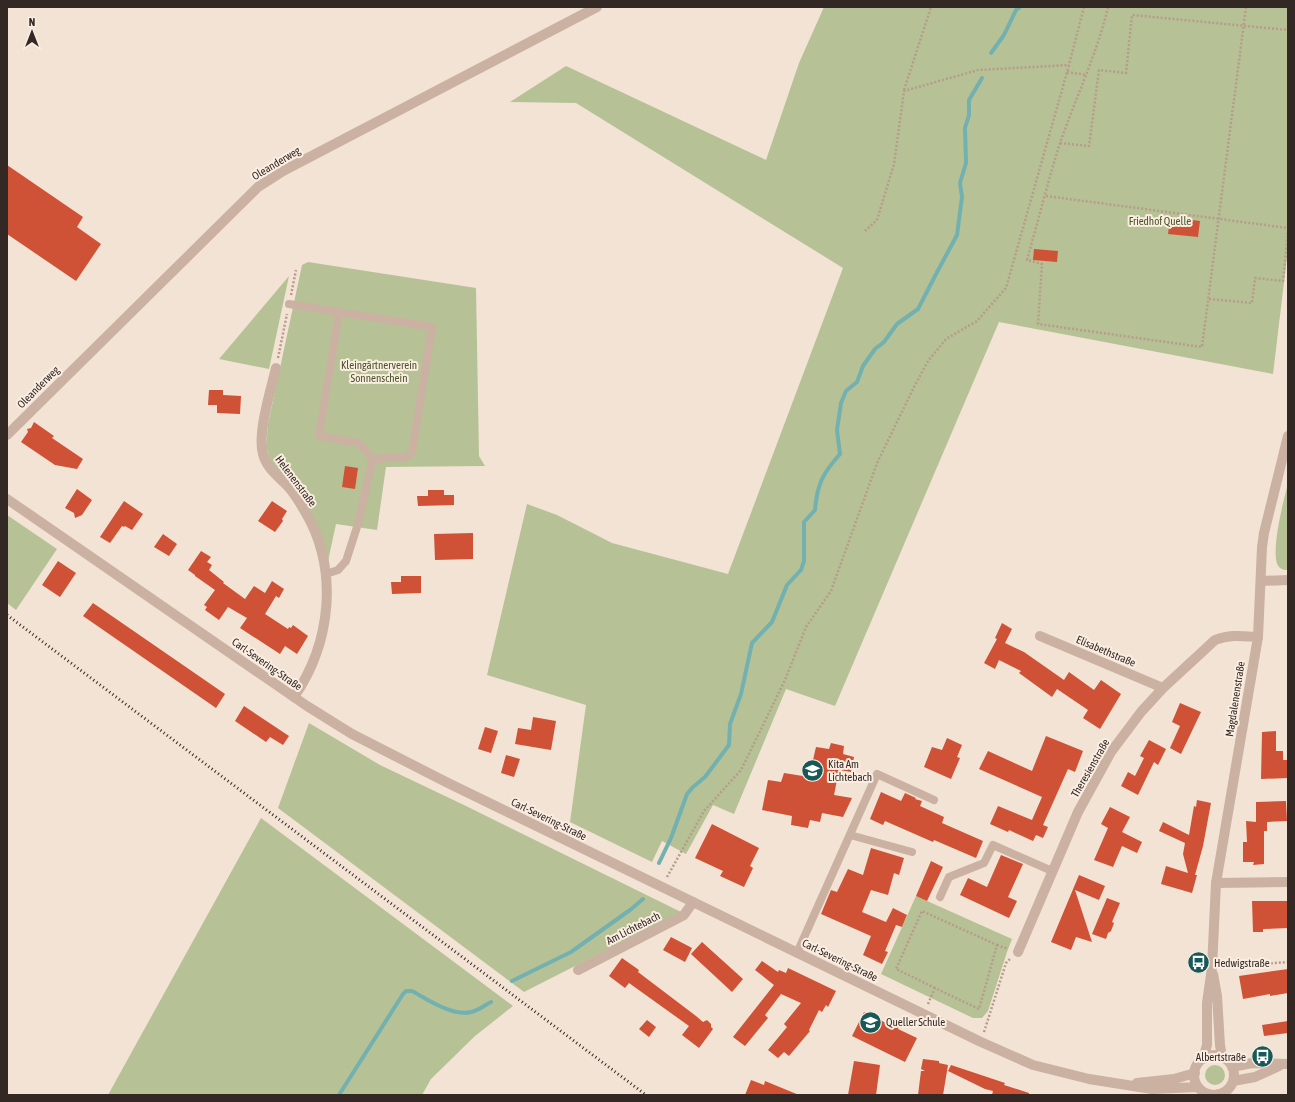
<svg xmlns="http://www.w3.org/2000/svg" width="1295" height="1102" viewBox="0 0 1295 1102" font-family="'Asap Condensed',sans-serif">
<style>
.green{fill:#b6c295}
.lines{fill:none;stroke-linecap:round;stroke-linejoin:round}
.stream{stroke:#72b1b0;stroke-width:4}
.building{fill:#cf5136}
.path{stroke:#b79b8b;stroke-width:2.5;stroke-dasharray:2 2;stroke-linecap:butt}
.service{stroke:#cbb1a1;stroke-width:8}
.minor{stroke:#cbb1a1;stroke-width:10}
.tertiary{stroke:#cbb1a1;stroke-width:10}
.rail{stroke:#342824;stroke-width:3;stroke-dasharray:1 3;stroke-linecap:butt}
.labels{text-anchor:middle;stroke-width:4;stroke-linejoin:round;paint-order:stroke}
.street-label{font-size:11px;fill:#342824;stroke:#faede1}
.park-label{font-size:11px;fill:#475426;stroke:#faede1}
.poi-label{font-size:11px;fill:#342824;stroke:#faede1;text-anchor:start}
</style>
<rect width="100%" height="100%" fill="#f2e3d5"/>
<path class="green" d="M 824,7 L 1288,7 L 1288,249 L 1273,374 L 999,322 L 835,706 L 786,689 L 734,814 L 713,805 L 686,854 L 662,841 L 652,862 L 570,822 L 586,705 L 487,675 L 527,504 L 557,515 L 612,543 L 728,574 L 843,268 L 576,103 L 510,102 L 566,66 L 766,160 L 799,63 Z
M 308,262 L 476,288 L 479,456 L 485,466 L 386,467 L 377,530 L 336,524 L 328,561 L 271,463 L 266,446 L 268,424 L 302,265 Z
M 289,276 L 269,369 L 219,359 Z
M 1288,484 L 1288,570 C 1285,570 1282,570 1279,567 C 1269,556 1284,498 1288,484 Z
M 7,515 L 57,549 L 16,610 L 7,603 Z
M 309,723 L 380,765 L 466,806 L 681,912 L 524,992 L 278,808 Z
M 261,818 L 513,1006 L 475,1036 L 431,1079 L 422,1095 L 108,1095 Z
M 916,896 L 1012,939 L 1007,952 L 988,1011 L 982,1018 L 973,1018 L 881,974 Z
M1205 1075a10 10 0 1 1 20 0a10 10 0 1 1-20 0Z"/>
<g class="lines">
<path class="stream" d="M 991,53 L 1004,35 L 1016,10 L 1020,7
M 659,863 L 671,838 L 687,794 L 693,787 L 705,777 L 729,745 L 730,724 L 741,694 L 752,643 L 772,622 L 787,585 L 801,570 L 804,561 L 804,522 L 815,510 C 817,484 823,473 840,454 L 837,430 L 841,403 L 846,391 L 857,382 L 863,366 L 875,349 L 884,342 L 897,324 L 918,309 L 935,276 L 957,235 L 962,197 L 960,183 L 966,163 L 965,128 L 969,115 L 969,100 L 982,78
M 512,981 L 571,952 L 630,910 L 643,899
M 339,1095 L 403,994 L 406,991 L 412,991 C 427,999 453,1017 471,1012 C 478,1011 485,1005 491,1002"/>
</g>
<path class="building" d="M 7,165 L 83,217 L 77,227 L 101,244 L 76,281 L 7,234 Z
M 1170,217 L 1200,221 L 1198,237 L 1168,234 Z
M 1034,249 L 1058,251 L 1057,262 L 1033,260 Z
M 209,390 L 223,390 L 223,395 L 241,396 L 240,414 L 217,413 L 217,405 L 208,405 Z
M 34,422 L 54,436 L 52,438 L 83,459 L 77,469 L 55,465 L 21,442 L 28,432 L 27,429 L 31,428 Z
M 345,466 L 358,468 L 355,489 L 342,487 Z
M 77,489 L 92,500 L 82,515 L 75,518 L 74,513 L 65,508 Z
M 428,490 L 444,490 L 444,495 L 454,495 L 454,505 L 418,506 L 417,496 L 428,496 Z
M 124,501 L 143,514 L 132,530 L 125,526 L 124,527 L 122,526 L 110,543 L 100,537 Z
M 272,501 L 287,511 L 282,519 L 283,521 L 275,532 L 258,521 Z
M 473,533 L 473,559 L 435,560 L 434,534 Z
M 163,534 L 177,544 L 169,556 L 154,547 Z
M 201,551 L 211,557 L 207,562 L 212,565 L 209,570 L 224,582 L 223,583 L 245,599 L 254,586 L 265,593 L 272,581 L 284,589 L 279,598 L 276,596 L 265,614 L 288,629 L 289,627 L 291,628 L 293,625 L 308,636 L 297,654 L 285,646 L 280,654 L 240,628 L 247,618 L 228,607 L 219,620 L 205,610 L 207,607 L 204,605 L 215,590 L 195,576 L 195,575 L 188,570 Z
M 58,561 L 76,573 L 60,597 L 42,585 Z
M 401,576 L 421,576 L 421,593 L 392,594 L 391,582 L 401,582 Z
M 93,603 L 225,694 L 216,708 L 83,616 Z
M 1002,623 L 1012,629 L 1005,643 L 1024,652 L 1064,680 L 1069,672 L 1094,690 L 1101,680 L 1121,694 L 1100,729 L 1083,718 L 1088,710 L 1057,689 L 1052,697 L 1019,673 L 1021,671 L 999,660 L 995,669 L 984,663 L 997,639 L 995,638 Z
M 1180,703 L 1201,712 L 1181,754 L 1170,748 L 1180,726 L 1172,722 Z
M 244,706 L 289,736 L 283,745 L 270,737 L 266,742 L 235,721 Z
M 533,717 L 556,721 L 551,750 L 515,744 L 518,728 L 531,730 Z
M 485,727 L 498,731 L 491,753 L 478,749 Z
M 1276,731 L 1276,751 L 1283,751 L 1283,760 L 1288,760 L 1288,778 L 1261,779 L 1262,732 Z
M 1046,736 L 1083,751 L 1075,772 L 1068,769 L 1043,825 L 1048,827 L 1043,838 L 1036,835 L 1033,841 L 1009,830 L 1008,832 L 990,824 L 998,806 L 1032,820 L 1042,797 L 979,769 L 988,751 L 1032,771 Z
M 947,738 L 962,745 L 957,757 L 960,758 L 951,779 L 924,767 L 932,747 L 942,750 Z
M 1149,740 L 1166,749 L 1158,765 L 1154,762 L 1138,795 L 1121,786 L 1128,772 L 1135,776 L 1144,758 L 1140,756 Z
M 831,743 L 844,746 L 843,754 L 854,757 L 851,772 L 839,770 L 834,795 L 852,798 L 843,817 L 822,813 L 820,822 L 810,820 L 808,828 L 791,825 L 792,816 L 762,810 L 768,780 L 781,782 L 784,773 L 809,777 L 816,747 L 829,749 Z
M 506,755 L 520,759 L 514,777 L 501,773 Z
M 881,792 L 901,801 L 905,793 L 916,798 L 915,799 L 922,801 L 920,806 L 944,817 L 942,823 L 983,841 L 976,858 L 934,840 L 933,842 L 885,821 L 883,825 L 870,819 Z
M 1197,800 L 1211,803 L 1203,846 L 1195,875 L 1197,875 L 1192,893 L 1161,884 L 1166,866 L 1188,873 L 1183,854 L 1185,843 L 1159,831 L 1163,822 L 1189,835 L 1194,806 L 1196,807 Z
M 1286,801 L 1287,821 L 1267,822 L 1267,831 L 1264,831 L 1264,864 L 1253,865 L 1254,862 L 1243,862 L 1243,842 L 1247,842 L 1246,821 L 1256,822 L 1256,802 Z
M 1110,807 L 1130,817 L 1122,832 L 1142,842 L 1137,853 L 1122,846 L 1113,867 L 1094,860 L 1108,828 L 1101,824 Z
M 712,824 L 759,848 L 750,866 L 753,868 L 744,887 L 720,876 L 723,871 L 695,858 Z
M 871,848 L 904,858 L 899,875 L 894,873 L 888,895 L 871,890 L 862,912 L 886,922 L 893,908 L 907,915 L 902,927 L 896,925 L 885,951 L 888,952 L 882,964 L 863,955 L 871,936 L 821,914 L 831,890 L 837,892 L 848,869 L 863,875 Z
M 1001,855 L 1023,864 L 1008,897 L 1017,901 L 1009,918 L 960,895 L 968,878 L 987,887 Z
M 931,861 L 943,867 L 927,901 L 916,896 Z
M 1079,875 L 1105,886 L 1099,900 L 1075,890 L 1092,942 L 1076,937 L 1071,950 L 1051,942 Z
M 1107,898 L 1120,903 L 1112,922 L 1114,923 L 1111,931 L 1108,933 L 1106,939 L 1092,934 Z
M 1252,901 L 1288,901 L 1288,928 L 1263,929 L 1263,932 L 1253,932 Z
M 671,937 L 692,948 L 685,962 L 663,950 Z
M 702,942 L 743,979 L 732,992 L 691,954 Z
M 622,958 L 639,970 L 638,972 L 696,1016 L 703,1022 L 707,1020 L 711,1024 L 711,1027 L 713,1029 L 699,1048 L 682,1035 L 689,1026 L 629,983 L 625,988 L 609,976 Z
M 762,961 L 778,972 L 779,970 L 786,973 L 788,968 L 836,991 L 828,1007 L 826,1005 L 822,1012 L 819,1010 L 809,1030 L 810,1031 L 789,1056 L 784,1052 L 778,1058 L 768,1050 L 787,1027 L 784,1024 L 801,1003 L 781,994 L 765,1015 L 768,1018 L 745,1046 L 733,1037 L 774,985 L 755,970 Z
M 1288,969 L 1288,993 L 1270,996 L 1270,994 L 1243,999 L 1239,976 Z
M 864,1012 L 888,1024 L 890,1021 L 899,1026 L 898,1029 L 917,1038 L 905,1062 L 852,1036 Z
M 647,1020 L 656,1027 L 649,1037 L 639,1029 Z
M 1288,1021 L 1288,1033 L 1264,1036 L 1262,1025 Z
M 923,1059 L 939,1061 L 939,1063 L 948,1065 L 943,1095 L 918,1095 L 921,1071 L 925,1071 L 921,1069 Z
M 854,1061 L 880,1065 L 876,1095 L 848,1095 Z
M 951,1065 L 1005,1083 L 1004,1085 L 1029,1093 L 1029,1095 L 992,1095 L 993,1091 L 985,1089 L 948,1071 Z
M 751,1080 L 764,1085 L 765,1081 L 799,1095 L 745,1095 Z"/>
<g class="lines">
<path class="path" d="M 1108,7 C 1097,54 1076,97 1060,143 C 1048,181 1038,221 1027,260 L 1042,264 L 1038,324 L 1202,347 L 1246,7
M 1067,72 L 1087,75
M 904,90 L 931,7
M 1060,143 L 1089,146 L 1099,70 L 1126,73 L 1132,15 L 1288,30
M 1046,196 L 1288,228
M 865,231 L 877,220 L 894,164 L 904,91 L 978,70 L 1069,65
M 291,295 L 296,270
M 1209,299 L 1252,303 L 1255,278 L 1283,281 L 1288,232
M 278,358 L 287,314
M 667,877 L 704,811 L 741,770 L 785,680 L 806,627 L 831,591 L 877,463 L 915,385 L 928,361 L 946,339 L 977,321 L 1006,288 L 1069,65 L 1084,7
M 997,945 L 1008,949
M 1223,967 L 1288,962
M 928,1004 L 935,988 L 979,1009 L 997,945 L 922,911 L 896,969 L 935,988
M 984,1032 L 1006,963 L 1011,958"/>
<path class="service" d="M 289,304 L 339,312
M 326,574 L 338,570 L 346,561 L 357,527 L 372,462 L 382,458 L 405,458 L 412,452 L 432,327 L 339,312 L 319,436 L 359,443 L 375,461
M 850,835 L 912,852
M 940,897 L 949,877 L 984,863 L 993,845 L 1052,871
M 797,953 L 877,774 L 934,800"/>
<path class="minor" d="M 276,368 C 271,389 257,434 263,454 C 267,470 281,478 291,490 C 296,497 302,505 306,513 C 339,571 331,643 294,697
M 7,435 L 258,187 L 283,171 L 597,7
M 1261,581 L 1288,580
M 1040,636 L 1163,688
M 1216,883 L 1288,882
M 1018,952 L 1078,812 L 1111,752 L 1141,712 L 1163,688 L 1215,640 C 1229,634 1243,636 1258,637
M 578,970 L 684,915 L 693,902
M 1219,1094 L 1219,1095"/>
<path class="tertiary" d="M 7,499 L 307,706 L 352,734 L 448,783 L 981,1042 L 1033,1065 L 1089,1079 L 1152,1089 L 1198,1087
M 1213,974 L 1217,996 L 1220,1045 L 1222,1057
M1194 1075a20 20 0 1 1 40 0a20 20 0 1 1-40 0Z
M 1203,1059 L 1207,1045 L 1207,1003 L 1212,968 L 1216,883 L 1258,637 L 1262,547 L 1264,533 L 1288,436
M 1232,1067 L 1252,1063 L 1288,1064
M 1233,1081 L 1255,1077 L 1279,1066
M 1137,1083 L 1174,1079 L 1195,1073"/>
<path class="rail" d="M 7,615 L 646,1095"/>
</g>
<defs>
<symbol id="school-disc" viewBox="-11 -11 22 22"><circle r="9.5" fill="#175858" stroke="#faede1"/><path d="M0-5L7-2L0 1L-7-2ZM-4 1L0 2.5L4 1V4Q0 6-4 4Z" fill="#fff"/></symbol>
<symbol id="bus-disc" viewBox="-11 -11 22 22"><circle r="9.5" fill="#175858" stroke="#faede1"/><path d="M-5-6H5V4H4V6H2V4H-2V6H-4V4H-5ZM-3.5-4V0h7V-4ZM-3.5 1.2v1.5H-2V1.2ZM2 1.2v1.5H3.5V1.2Z" fill="#fff"/></symbol>
</defs>
<g fill-rule="evenodd">
<use href="#school-disc" x="800" y="758" width="25" height="25"/>
<use href="#bus-disc" x="1186" y="950" width="25" height="25"/>
<use href="#school-disc" x="858" y="1010" width="25" height="25"/>
<use href="#bus-disc" x="1250" y="1044" width="25" height="25"/>
</g>
<g class="labels">
<g class="street-label">
<text transform="translate(276 163) rotate(-31)" y="4">Oleanderweg</text>
<text transform="translate(38 387) rotate(-45)" y="4">Oleanderweg</text>
<text transform="translate(296 481) rotate(53)" y="4">Helenenstraße</text>
<text transform="translate(1106 651) rotate(23)" y="4">Elisabethstraße</text>
<text transform="translate(267 664) rotate(35)" y="4">Carl-Severing-Straße</text>
<text transform="translate(1235 699) rotate(-81)" y="4">Magdalenenstraße</text>
<text transform="translate(1090 768) rotate(-60)" y="4">Theresienstraße</text>
<text transform="translate(549 819) rotate(26)" y="4">Carl-Severing-Straße</text>
<text transform="translate(633 928) rotate(-27)" y="4">Am Lichtebach</text>
<text transform="translate(840 960) rotate(26)" y="4">Carl-Severing-Straße</text>
</g>
<g class="park-label">
<text x="1160" y="225">Friedhof Quelle</text>
<text x="379" y="369">Kleingärtnerverein<tspan x="379" dy="13">Sonnenschein</tspan></text>
</g>
<g class="poi-label">
<text x="828" y="768">Kita Am<tspan x="828" dy="13">Lichtebach</tspan></text>
<text x="1214" y="967">Hedwigstraße</text>
<text x="886" y="1026">Queller Schule</text>
<text x="1246" y="1061" text-anchor="end">Albertstraße</text>
</g>
</g>
<rect width="1295" height="1102" fill="none" stroke="#342824" stroke-width="16"/>
<g transform="translate(32 32)" stroke="#faede1" stroke-width="3" paint-order="stroke">
<path d="M0-3L7 15L0 10L-7 15Z" fill="#342824"/>
<text y="-6" font-size="11" font-weight="bold" text-anchor="middle" fill="#342824">N</text>
</g>
</svg>
